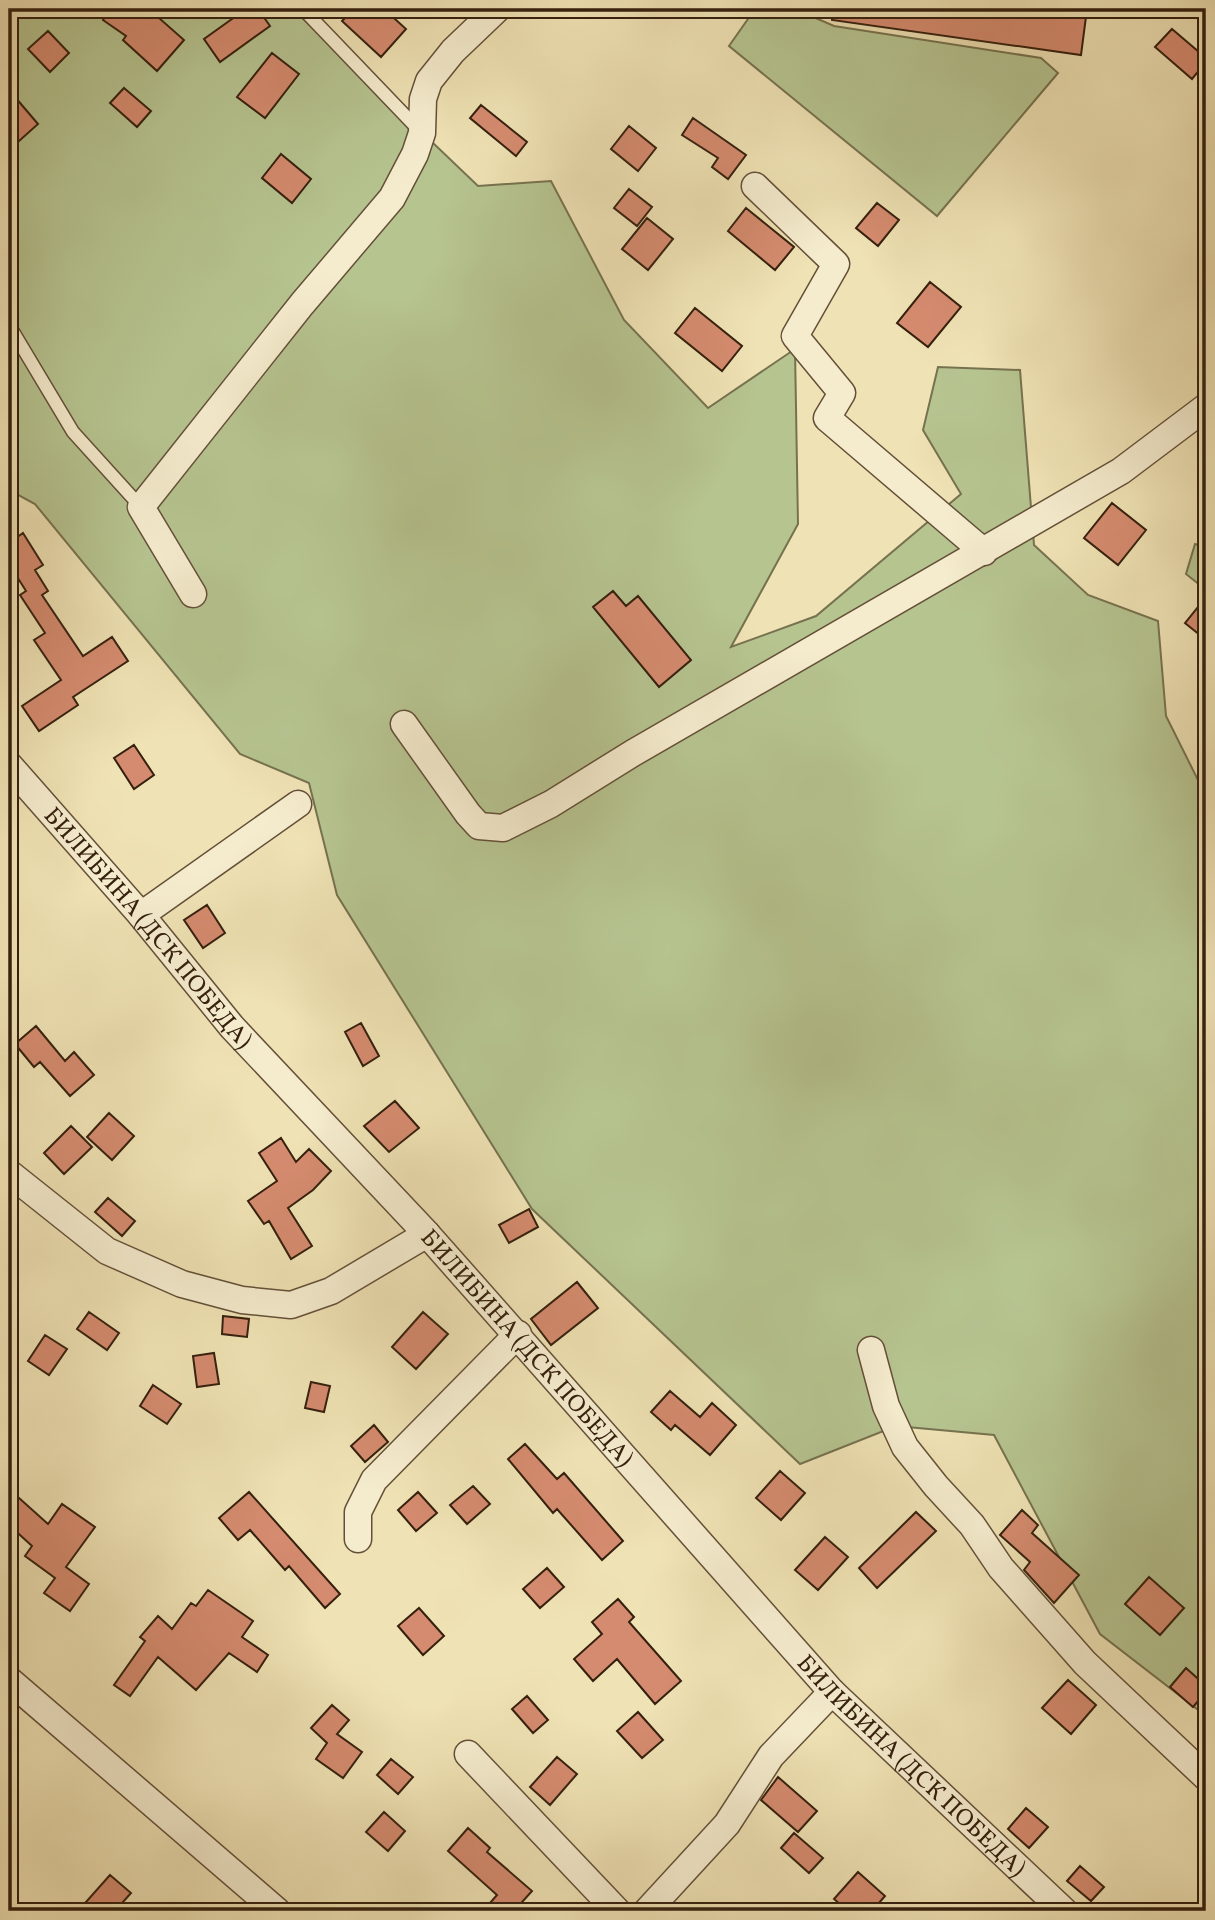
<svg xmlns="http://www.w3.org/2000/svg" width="1215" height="1920" viewBox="0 0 1215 1920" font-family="Vollkorn,serif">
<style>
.green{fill:#b6c490;stroke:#76724f;stroke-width:2}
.building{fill:#d58b6f;stroke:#35200e;stroke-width:2}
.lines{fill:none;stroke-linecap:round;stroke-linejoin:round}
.service-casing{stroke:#645038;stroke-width:15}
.minor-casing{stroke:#645038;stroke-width:29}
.service{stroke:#f5ecce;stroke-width:12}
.minor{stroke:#f5ecce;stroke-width:26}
.labels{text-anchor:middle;stroke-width:7;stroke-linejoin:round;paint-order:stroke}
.street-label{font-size:24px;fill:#35200e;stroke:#f5ecce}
</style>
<rect width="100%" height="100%" fill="#efe2b4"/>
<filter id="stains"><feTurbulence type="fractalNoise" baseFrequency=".00286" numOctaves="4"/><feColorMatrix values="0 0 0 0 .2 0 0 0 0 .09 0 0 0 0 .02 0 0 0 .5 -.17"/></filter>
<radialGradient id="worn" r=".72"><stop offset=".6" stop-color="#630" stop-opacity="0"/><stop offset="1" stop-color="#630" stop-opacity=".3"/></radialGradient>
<path class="green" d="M 9,9 L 293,9 L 478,186 L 551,181 L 624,320 L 708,408 L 795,349 L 798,524 L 731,647 L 816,616 L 961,494 L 923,430 L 938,367 L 1020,370 L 1034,545 L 1088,595 L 1158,621 L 1166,716 L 1202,788 L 1206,846 L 1206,1716 L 1100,1634 L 994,1435 L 896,1426 L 800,1464 L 532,1209 L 337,895 L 309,783 L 240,754 L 35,504 L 9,490 Z
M 755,9 L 795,9 L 834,26 L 1041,58 L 1058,73 L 937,216 L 729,46 Z
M 1195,544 L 1206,547 L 1206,590 L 1186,574 Z"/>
<path class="building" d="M 110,9 L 130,9 L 143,17 L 150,10 L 184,40 L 157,71 L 123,40 L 126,36 L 103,20 Z
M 246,9 L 258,9 L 270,26 L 220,62 L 204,39 Z
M 354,9 L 384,9 L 406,29 L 381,57 L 342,21 Z
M 833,9 L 1087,9 L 1081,55 L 832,20 Z
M 1172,29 L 1206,58 L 1206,62 L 1192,79 L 1155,47 Z
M 48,31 L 69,53 L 50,72 L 28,49 Z
M 272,53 L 299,74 L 265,118 L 237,97 Z
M 124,88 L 151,111 L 137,127 L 110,103 Z
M 9,90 L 38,124 L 9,150 Z
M 481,105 L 527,142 L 516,156 L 470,118 Z
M 693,118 L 746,155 L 728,179 L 712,167 L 718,158 L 682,135 Z
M 629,126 L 656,148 L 638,171 L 611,149 Z
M 281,154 L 311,179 L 292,203 L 262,178 Z
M 629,189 L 652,207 L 637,226 L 614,208 Z
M 877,203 L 899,220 L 878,246 L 856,228 Z
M 746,208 L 794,247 L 775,270 L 728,231 Z
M 647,218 L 673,239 L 648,270 L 622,249 Z
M 930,282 L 961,307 L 928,347 L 897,323 Z
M 695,308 L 742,346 L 722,371 L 675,333 Z
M 1112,503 L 1146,530 L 1118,565 L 1084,538 Z
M 23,533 L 43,565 L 35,570 L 48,591 L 42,595 L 83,656 L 112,637 L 128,661 L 73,697 L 78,705 L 39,731 L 22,706 L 61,680 L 34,640 L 45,633 L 20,595 L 26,591 L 9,564 L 9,543 Z
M 613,591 L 626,606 L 638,596 L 691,660 L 659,687 L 593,607 Z
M 1206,597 L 1206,640 L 1185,623 Z
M 134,745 L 154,775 L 134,789 L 114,758 Z
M 207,905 L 225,933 L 203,948 L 184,920 Z
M 361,1023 L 379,1056 L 363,1066 L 345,1032 Z
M 36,1026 L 65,1061 L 74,1052 L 94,1075 L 70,1096 L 40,1062 L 34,1067 L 15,1044 Z
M 395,1101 L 419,1128 L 389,1152 L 364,1126 Z
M 109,1113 L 134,1136 L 112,1160 L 87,1137 Z
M 71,1126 L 92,1147 L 64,1174 L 44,1153 Z
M 281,1138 L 296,1162 L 309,1149 L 331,1171 L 313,1190 L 288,1208 L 312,1246 L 291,1259 L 269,1221 L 264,1224 L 248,1201 L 277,1181 L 259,1153 Z
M 108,1198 L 135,1221 L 122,1236 L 95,1212 Z
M 529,1209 L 538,1227 L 509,1243 L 499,1225 Z
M 577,1282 L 598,1308 L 551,1345 L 531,1319 Z
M 89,1312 L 119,1333 L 107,1350 L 77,1329 Z
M 423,1312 L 448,1334 L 416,1369 L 392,1347 Z
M 223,1316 L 249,1319 L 247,1337 L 222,1334 Z
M 45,1335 L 67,1349 L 49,1375 L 28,1361 Z
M 214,1353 L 219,1384 L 197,1387 L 193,1356 Z
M 311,1382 L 330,1386 L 324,1412 L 305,1408 Z
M 153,1385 L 181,1404 L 167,1424 L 140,1406 Z
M 670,1391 L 700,1417 L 712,1403 L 736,1425 L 710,1455 L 675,1425 L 671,1430 L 651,1412 Z
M 374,1425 L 388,1442 L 365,1462 L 351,1446 Z
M 525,1444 L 557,1479 L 564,1473 L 623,1541 L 602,1560 L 557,1509 L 553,1513 L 508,1459 Z
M 780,1471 L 805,1493 L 781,1520 L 756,1498 Z
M 473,1486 L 490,1504 L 467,1524 L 450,1505 Z
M 9,1489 L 48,1524 L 62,1504 L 95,1527 L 66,1567 L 89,1584 L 70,1611 L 44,1593 L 55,1578 L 25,1556 L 32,1546 L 9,1525 Z
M 249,1492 L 340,1594 L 325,1608 L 289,1566 L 285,1570 L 250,1530 L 238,1540 L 219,1518 Z
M 418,1492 L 437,1513 L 416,1531 L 398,1510 Z
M 1022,1510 L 1038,1525 L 1032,1533 L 1079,1575 L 1054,1603 L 1024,1570 L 1030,1562 L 1000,1535 Z
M 916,1512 L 936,1531 L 877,1588 L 859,1568 Z
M 825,1537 L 848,1557 L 818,1590 L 795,1570 Z
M 547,1568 L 564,1587 L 540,1608 L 523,1589 Z
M 1149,1577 L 1184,1608 L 1160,1635 L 1125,1604 Z
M 208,1590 L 253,1621 L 242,1637 L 268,1655 L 257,1672 L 229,1653 L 196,1690 L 158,1657 L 130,1696 L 114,1685 L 145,1641 L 140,1637 L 158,1616 L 172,1629 L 191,1603 L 196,1606 Z
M 618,1599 L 634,1617 L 629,1622 L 681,1681 L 655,1704 L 617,1659 L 593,1681 L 574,1659 L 602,1634 L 592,1622 Z
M 419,1608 L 444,1636 L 423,1655 L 398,1626 Z
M 1186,1668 L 1206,1686 L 1206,1692 L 1193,1707 L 1170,1687 Z
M 1068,1680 L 1096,1705 L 1071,1734 L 1042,1708 Z
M 527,1696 L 548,1720 L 533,1733 L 512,1709 Z
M 332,1705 L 349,1720 L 337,1734 L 362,1752 L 343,1778 L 316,1759 L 327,1743 L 311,1728 Z
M 638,1712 L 663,1740 L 642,1758 L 617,1731 Z
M 557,1757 L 577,1774 L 550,1805 L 530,1787 Z
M 391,1759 L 413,1777 L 398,1794 L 377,1775 Z
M 778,1777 L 817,1811 L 798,1832 L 761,1800 Z
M 1026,1808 L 1048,1827 L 1029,1848 L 1008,1829 Z
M 384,1812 L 405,1831 L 388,1851 L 366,1832 Z
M 468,1828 L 490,1848 L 487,1852 L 532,1891 L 514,1911 L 483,1911 L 497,1895 L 448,1851 Z
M 794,1833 L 823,1858 L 809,1873 L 781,1848 Z
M 1080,1866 L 1104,1887 L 1091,1901 L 1067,1881 Z
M 858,1872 L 885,1896 L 872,1911 L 848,1911 L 834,1899 Z
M 110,1875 L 131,1893 L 115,1911 L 78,1911 Z"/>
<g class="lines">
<defs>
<path id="service" d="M 303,9 L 419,130
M 9,325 L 73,432 L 141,507"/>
<g id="minor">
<path d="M 755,186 L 836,264 L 795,336 L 842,393 L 827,418 L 984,552"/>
<path d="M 193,594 L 141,507 L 302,304 L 392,198 L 415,154 L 422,133 L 423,99 L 429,81 L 453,51 L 497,9"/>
<path d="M 404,724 L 468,814 L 479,826 L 503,828 L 551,804 L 633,753 L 1121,471 L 1206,407"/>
<path id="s1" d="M 9,765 L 141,915 L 232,1027 L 427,1234 L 832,1692 L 1064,1911"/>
<path d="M 141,915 L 298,804"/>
<path d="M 9,1173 L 107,1251 L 182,1284 L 242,1300 L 291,1305 L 331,1291 L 427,1234"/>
<path d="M 871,1350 L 886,1406 L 905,1447 L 936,1486 L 972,1525 L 1001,1568 L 1085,1663 L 1206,1777"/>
<path d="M 358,1539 L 358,1512 L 374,1480 L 518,1334"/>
<path d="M 9,1680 L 277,1911"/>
<path d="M 468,1754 L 617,1911"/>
<path d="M 647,1911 L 727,1824 L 771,1756 L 832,1692"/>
</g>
</defs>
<use href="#service" class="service-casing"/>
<use href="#minor" class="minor-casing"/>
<use href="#service" class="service"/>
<use href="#minor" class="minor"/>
</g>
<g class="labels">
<g class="street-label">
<text dy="8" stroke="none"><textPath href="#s1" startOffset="214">БИЛИБИНА (ДСК ПОБЕДА)</textPath></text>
<text dy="8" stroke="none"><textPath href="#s1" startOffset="780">БИЛИБИНА (ДСК ПОБЕДА)</textPath></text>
<text dy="8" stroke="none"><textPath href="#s1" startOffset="1348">БИЛИБИНА (ДСК ПОБЕДА)</textPath></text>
</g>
</g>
<rect width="1215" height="1920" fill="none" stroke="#efe2b4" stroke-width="35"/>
<rect x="10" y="10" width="1194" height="1899" fill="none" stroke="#35200e" stroke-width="3.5"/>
<rect x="18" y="18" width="1180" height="1885" fill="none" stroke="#35200e" stroke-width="2"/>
<rect width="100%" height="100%" filter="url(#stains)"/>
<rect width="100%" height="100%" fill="url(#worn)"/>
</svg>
